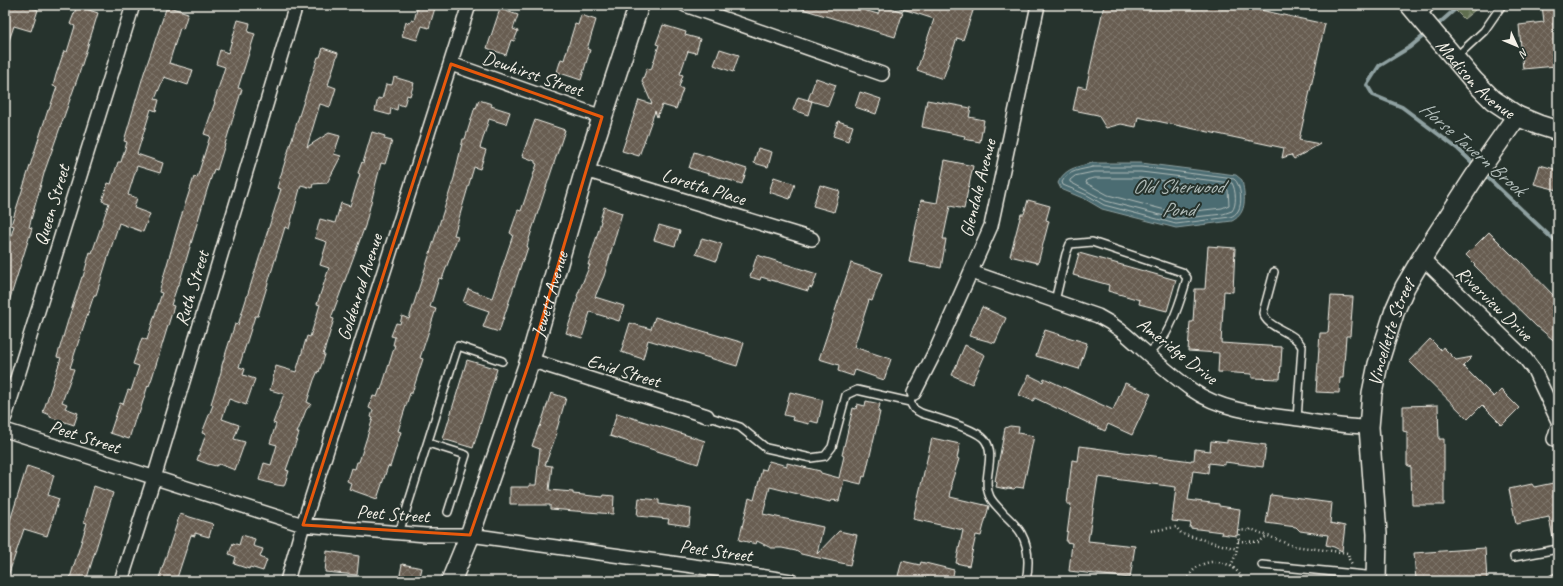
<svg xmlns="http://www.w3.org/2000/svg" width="1563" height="586" viewBox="0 0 1563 586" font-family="Caveat,sans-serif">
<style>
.forest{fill:url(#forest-firs);stroke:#aab09c}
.water{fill:#4c6c72;stroke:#8fa1a1}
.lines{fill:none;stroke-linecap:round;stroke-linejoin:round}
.shore{stroke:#b1bcb9;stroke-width:1}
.stream{stroke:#8fa1a1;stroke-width:4}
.building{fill:url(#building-cross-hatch);stroke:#f4f1e8}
.lane-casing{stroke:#f4f1e8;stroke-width:10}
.street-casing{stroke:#f4f1e8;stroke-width:16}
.secondary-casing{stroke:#f4f1e8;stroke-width:22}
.path{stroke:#f4f1e8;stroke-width:2.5;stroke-dasharray:1 3;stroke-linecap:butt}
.lane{stroke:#26332d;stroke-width:7}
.street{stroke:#26332d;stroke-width:13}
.secondary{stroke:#26332d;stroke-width:19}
.marked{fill:none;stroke:#e8590c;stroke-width:3;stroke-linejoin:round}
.labels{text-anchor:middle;stroke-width:4;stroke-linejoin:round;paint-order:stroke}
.street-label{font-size:19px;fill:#f4f1e8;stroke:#26332d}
.water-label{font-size:20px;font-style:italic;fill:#b1bcb9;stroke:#26332d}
</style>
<defs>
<pattern id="forest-firs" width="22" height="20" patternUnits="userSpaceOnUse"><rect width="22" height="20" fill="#5f6e50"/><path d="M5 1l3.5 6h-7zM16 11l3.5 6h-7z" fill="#778369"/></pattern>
<pattern id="building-cross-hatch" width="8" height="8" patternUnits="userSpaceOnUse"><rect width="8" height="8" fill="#675d51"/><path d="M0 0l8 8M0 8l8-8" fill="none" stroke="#7d756a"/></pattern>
</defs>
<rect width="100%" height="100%" fill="#26332d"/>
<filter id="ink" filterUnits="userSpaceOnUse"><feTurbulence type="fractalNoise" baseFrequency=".025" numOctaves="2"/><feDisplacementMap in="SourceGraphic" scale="8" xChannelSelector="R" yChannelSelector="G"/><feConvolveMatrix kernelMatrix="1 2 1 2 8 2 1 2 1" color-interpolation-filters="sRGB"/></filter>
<g filter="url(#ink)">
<path class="forest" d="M 1450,5 L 1481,5 L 1464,19 Z"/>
<path class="water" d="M 1092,163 L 1141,163 L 1236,175 L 1242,180 C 1245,195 1248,213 1232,221 L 1176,228 L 1102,209 L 1085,199 L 1061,189 L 1058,183 C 1065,168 1077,167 1092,163 Z"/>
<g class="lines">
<path class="shore" d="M 1093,167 L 1141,167 L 1234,179 C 1241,184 1243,204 1238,211 C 1236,214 1233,216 1230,217 L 1176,224 L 1104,205 L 1087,195 L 1063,185 L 1062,182 C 1068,170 1081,170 1093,167 Z
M 1094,172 L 1141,172 L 1232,183 C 1236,190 1237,205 1232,211 L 1223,214 L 1176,219 L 1106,201 L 1070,182 L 1070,180 L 1075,176 Z
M 1095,178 L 1140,178 L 1227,189 L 1228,190 L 1229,205 L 1222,208 L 1177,213 L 1108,195 L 1086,183 L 1087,180 Z"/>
<path class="stream" d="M 1435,27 L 1460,5
M 1427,33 L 1410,47 L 1379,66 L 1367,85 L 1373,95 L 1402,107 L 1458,149 L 1477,167
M 1483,173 L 1558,244"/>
</g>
<path class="building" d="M 5,5 L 25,5 L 38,10 L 31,31 L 14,26 L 7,46 L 5,46 Z
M 418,5 L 425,5 L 435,8 L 429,28 L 422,26 L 417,40 L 402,36 L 406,22 L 410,23 L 411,20 L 414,21 Z
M 799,5 L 846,5 L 878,14 L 882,5 L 903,12 L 895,37 L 799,8 Z
M 898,5 L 975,5 L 963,40 L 957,38 L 943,79 L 917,70 L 934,19 L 897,7 Z
M 1104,5 L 1237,5 L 1325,24 L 1299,140 L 1320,144 L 1294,159 L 1291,155 L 1282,158 L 1284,148 L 1138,117 L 1136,127 L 1121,124 L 1106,128 L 1098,115 L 1073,110 L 1078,86 L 1086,88 Z
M 1542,5 L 1558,5 L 1558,23 L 1553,23 L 1556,66 L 1523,69 L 1519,25 L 1544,22 Z
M 77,6 L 98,13 L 79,74 L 45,170 L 29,227 L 32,228 L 8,305 L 5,304 L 5,256 L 14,226 L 11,225 L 48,110 L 49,110 L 57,87 L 53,86 L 56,75 L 64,51 L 67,52 L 75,26 L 70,24 Z
M 169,7 L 188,13 L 183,29 L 180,28 L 169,63 L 193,70 L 188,85 L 164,77 L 155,99 L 159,100 L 156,111 L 151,109 L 137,154 L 163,163 L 160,173 L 137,166 L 128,195 L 137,198 L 134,208 L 150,214 L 143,232 L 119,223 L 96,295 L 94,295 L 80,337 L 70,368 L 74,369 L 62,402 L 67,404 L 65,408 L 78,413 L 74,425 L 50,417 L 50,415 L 43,412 L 61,358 L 57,357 L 69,317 L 82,277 L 83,277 L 90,252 L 92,253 L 109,203 L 102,201 L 108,183 L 111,184 L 118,162 L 121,162 L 127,142 L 124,141 L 144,73 L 166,9 L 168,10 Z
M 500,9 L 518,15 L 513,29 L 518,31 L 514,41 L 511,40 L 506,55 L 487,48 Z
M 581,15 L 596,20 L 587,49 L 590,50 L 581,80 L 557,72 L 561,59 L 564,60 L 575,24 L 578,25 Z
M 238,20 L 250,23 L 248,32 L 255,34 L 238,88 L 242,89 L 217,170 L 214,169 L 207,190 L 179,284 L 178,284 L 171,305 L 174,306 L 152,378 L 149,386 L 148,385 L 139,414 L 137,413 L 129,439 L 110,433 L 120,403 L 123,404 L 128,390 L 131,391 L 139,366 L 133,364 L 142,338 L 147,340 L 150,330 L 162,293 L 159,292 L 180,220 L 194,177 L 197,178 L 210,136 L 204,134 L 215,102 L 214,102 L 225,67 L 216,64 L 220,50 L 228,53 Z
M 663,25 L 686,32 L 685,35 L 700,39 L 696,53 L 688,51 L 680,74 L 683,75 L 679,87 L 683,89 L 676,109 L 662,105 L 657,117 L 655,111 L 639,156 L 622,151 L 639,100 L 652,104 L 642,81 L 647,68 L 651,70 L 659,45 L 656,44 Z
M 323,48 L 338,53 L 328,85 L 336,88 L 330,107 L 320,104 L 307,147 L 329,133 L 340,136 L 334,154 L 341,156 L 327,183 L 313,184 L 312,188 L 301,185 L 289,229 L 285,227 L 258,316 L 255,316 L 239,367 L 245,369 L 243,375 L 255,379 L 246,405 L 229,399 L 222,419 L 239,425 L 234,439 L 245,442 L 235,470 L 219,464 L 216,466 L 208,464 L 197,460 L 206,434 L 202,433 L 213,405 L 211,404 L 221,372 L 222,365 L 235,324 L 238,325 L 281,189 L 277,188 L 298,119 L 318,57 L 320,57 Z
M 720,49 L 739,55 L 733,72 L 714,65 Z
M 394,77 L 414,83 L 410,96 L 407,95 L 404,106 L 398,104 L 397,110 L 391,108 L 390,115 L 375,111 L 378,98 L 382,99 L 386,84 L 392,85 Z
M 816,78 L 836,85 L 828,106 L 808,100 Z
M 860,92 L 881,99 L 876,114 L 855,107 Z
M 798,97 L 812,101 L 808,115 L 793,110 Z
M 479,100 L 492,104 L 491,106 L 510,112 L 506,124 L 489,119 L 480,148 L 486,150 L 480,169 L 474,167 L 454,235 L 458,236 L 442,279 L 439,278 L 430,307 L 436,309 L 420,358 L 423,359 L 412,393 L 410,393 L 398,431 L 401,432 L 390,467 L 388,466 L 377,499 L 349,489 L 351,483 L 347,481 L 351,468 L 355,469 L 357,462 L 359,462 L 373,418 L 371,417 L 373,410 L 369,408 L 373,396 L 377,397 L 380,389 L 381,390 L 395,345 L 393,345 L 395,337 L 391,336 L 396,323 L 400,324 L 402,316 L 409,319 L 454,178 L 463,139 L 465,139 L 475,107 L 476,108 Z
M 927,100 L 971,108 L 969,117 L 984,120 L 980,142 L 964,139 L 965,136 L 922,127 Z
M 535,120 L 565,130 L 529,239 L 527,246 L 528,247 L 524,259 L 523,259 L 499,332 L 483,327 L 489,311 L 463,302 L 468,289 L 492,298 L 513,235 L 510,233 L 518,210 L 521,211 L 537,164 L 535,163 L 535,161 L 522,156 Z
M 838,121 L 853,126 L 848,141 L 833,136 Z
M 372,132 L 385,136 L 384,139 L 392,141 L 385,164 L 381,163 L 365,226 L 331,318 L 334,319 L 323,355 L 325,355 L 319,372 L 318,371 L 314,380 L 307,402 L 311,404 L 306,410 L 297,433 L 299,433 L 286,470 L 289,471 L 284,486 L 277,485 L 259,480 L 264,463 L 271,465 L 277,445 L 270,443 L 276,424 L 273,423 L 284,394 L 270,390 L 276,366 L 296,372 L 307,336 L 310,337 L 320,305 L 317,304 L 329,268 L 320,265 L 327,242 L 315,238 L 320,219 L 335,223 L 341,203 L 350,206 L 360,174 L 358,173 L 362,162 L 363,163 Z
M 758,148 L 772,152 L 768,167 L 754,163 Z
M 694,152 L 747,169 L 742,184 L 689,168 Z
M 945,160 L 973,166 L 964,209 L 950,206 L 943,239 L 946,239 L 941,268 L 909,262 L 921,200 L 937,203 Z
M 1540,165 L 1558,170 L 1558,190 L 1534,184 Z
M 774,177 L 795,184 L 790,199 L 769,192 Z
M 820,185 L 840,191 L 834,212 L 813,206 Z
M 1028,200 L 1050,206 L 1046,220 L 1049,221 L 1038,263 L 1010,256 L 1021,214 L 1024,214 Z
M 604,207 L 622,213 L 604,276 L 595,297 L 624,306 L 619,321 L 590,312 L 582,338 L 566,333 L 578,297 L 577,296 L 590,265 L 588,265 L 599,229 L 601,221 L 600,220 Z
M 659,225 L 680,231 L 675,246 L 654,240 Z
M 1489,232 L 1516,259 L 1518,259 L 1558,300 L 1558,344 L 1538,327 L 1537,327 L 1474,265 L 1475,264 L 1466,255 Z
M 702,238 L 722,244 L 716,261 L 696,254 Z
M 1208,246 L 1235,248 L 1233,292 L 1224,291 L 1221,343 L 1282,347 L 1280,379 L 1252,378 L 1252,374 L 1218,372 L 1219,353 L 1188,351 L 1190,322 L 1193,322 L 1195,289 L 1205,289 Z
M 1079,253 L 1176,280 L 1167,311 L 1139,304 L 1140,300 L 1108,291 L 1109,285 L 1073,275 Z
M 757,255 L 817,274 L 812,288 L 809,287 L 808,291 L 761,277 L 760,280 L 750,277 Z
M 851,263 L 882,273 L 872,301 L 869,300 L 854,347 L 891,359 L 884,380 L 855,370 L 853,376 L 838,371 L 839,365 L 819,359 Z
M 1331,296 L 1353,297 L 1350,336 L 1346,336 L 1343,378 L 1340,378 L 1339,393 L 1316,392 L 1320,333 L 1328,333 Z
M 982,307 L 1006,318 L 995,343 L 969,336 Z
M 655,317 L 744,343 L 737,366 L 648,340 L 643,359 L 621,352 L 630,323 L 651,329 Z
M 1045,330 L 1087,343 L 1079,369 L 1036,356 Z
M 1430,339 L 1441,350 L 1443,347 L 1456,360 L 1472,357 L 1463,366 L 1494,397 L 1501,390 L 1519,408 L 1502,425 L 1482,405 L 1468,419 L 1409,361 Z
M 965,345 L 985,355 L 972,384 L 952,375 Z
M 467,360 L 497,369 L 473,448 L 443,439 Z
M 1029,375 L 1043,382 L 1044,378 L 1113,410 L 1125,383 L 1151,394 L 1132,435 L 1108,424 L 1105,431 L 1035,398 L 1033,401 L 1019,395 Z
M 790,392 L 823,400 L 818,423 L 810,421 L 809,424 L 792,420 L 793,417 L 784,415 Z
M 551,393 L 566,398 L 556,432 L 557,433 L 545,465 L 552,466 L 549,490 L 573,492 L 573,494 L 603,497 L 604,495 L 614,496 L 613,514 L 550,509 L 550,505 L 518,505 L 517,504 L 510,504 L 510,487 L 529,487 L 529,485 L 536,485 L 540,449 L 532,446 L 539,426 L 540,427 Z
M 866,401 L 880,404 L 878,412 L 880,412 L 865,477 L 863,476 L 861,484 L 844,480 L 839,501 L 831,500 L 830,502 L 770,487 L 763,514 L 823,527 L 817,554 L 839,531 L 857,535 L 850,565 L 801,554 L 796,551 L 782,548 L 771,548 L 757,541 L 756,544 L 739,540 L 749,498 L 754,500 L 762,469 L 766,470 L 769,461 L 787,466 L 787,463 L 820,471 L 821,473 L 839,478 L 844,456 L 842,455 L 853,408 L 856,409 L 857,404 L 865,406 Z
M 1438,405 L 1439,439 L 1444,439 L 1444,505 L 1412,505 L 1411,467 L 1407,465 L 1407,432 L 1403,431 L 1403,406 Z
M 617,413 L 705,441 L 698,464 L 610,436 Z
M 1010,426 L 1019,427 L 1018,433 L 1034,436 L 1023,488 L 1016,487 L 1014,489 L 1008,488 L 1006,489 L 996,487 L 997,483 L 995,481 L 1005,428 Z
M 932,438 L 960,444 L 957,458 L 959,459 L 951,484 L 952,486 L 950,497 L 989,506 L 981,536 L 976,535 L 969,566 L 956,563 L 963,530 L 913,519 Z
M 1227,440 L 1266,445 L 1263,467 L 1225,462 L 1225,465 L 1209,463 L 1208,473 L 1193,471 L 1188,500 L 1219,504 L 1219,506 L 1240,509 L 1237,536 L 1221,534 L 1222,532 L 1190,528 L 1191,523 L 1172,521 L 1176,487 L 1098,477 L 1088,541 L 1135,546 L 1130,578 L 1069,571 L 1072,543 L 1066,542 L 1071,504 L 1067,504 L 1072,460 L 1078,461 L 1080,446 L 1191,461 L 1191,460 L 1194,460 L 1195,449 L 1210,451 L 1211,441 L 1227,443 Z
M 27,466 L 54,475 L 48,495 L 59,499 L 47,536 L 24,529 L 7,579 L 5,579 L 5,537 Z
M 1558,482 L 1558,537 L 1553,538 L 1549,517 L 1516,524 L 1509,489 L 1532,484 L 1534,487 Z
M 94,486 L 113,493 L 86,581 L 69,581 L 84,533 L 87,523 L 84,522 Z
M 1271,495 L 1332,503 L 1330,523 L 1345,526 L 1342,551 L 1334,547 L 1326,545 L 1328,535 L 1300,531 L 1296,527 L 1266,523 Z
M 639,498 L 659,500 L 659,504 L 691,509 L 689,526 L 668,523 L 669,519 L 637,516 Z
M 180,514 L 213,524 L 209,537 L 195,533 L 195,536 L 191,535 L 176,581 L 158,581 Z
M 242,535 L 255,539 L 253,546 L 263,549 L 260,557 L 267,560 L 263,571 L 250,567 L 249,569 L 234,564 L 236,557 L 229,554 L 233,543 L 239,545 Z
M 1485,548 L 1487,580 L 1416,581 L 1414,553 Z
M 327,551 L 359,556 L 357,575 L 325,572 Z
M 902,561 L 920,565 L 921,562 L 954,570 L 952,581 L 916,581 L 898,576 Z
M 402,564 L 422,568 L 419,581 L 399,580 Z"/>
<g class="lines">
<defs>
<path id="lane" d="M 1455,58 L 1484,31 L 1502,5
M 1274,272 L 1263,313 C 1268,330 1294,330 1302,347 L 1297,419
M 1055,301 L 1066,254 L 1070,244 L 1092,242 L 1182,272 L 1187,278 C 1182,296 1174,322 1163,338 C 1159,343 1153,349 1148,354
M 912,398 L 910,402 L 914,409 L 921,413 C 936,418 977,429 985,440 C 997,456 981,479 990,497 C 993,503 999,508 1003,513 C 1009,519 1017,526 1021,533 C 1029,547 1029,566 1026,581
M 707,416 L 740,427 L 766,448 L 811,458 L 825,456 L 832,447 L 846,395 L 857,390 L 910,402
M 428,443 L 466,455 L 448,512
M 399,533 L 458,346 L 502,361
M 1514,557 L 1558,549
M 1262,565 L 1376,576"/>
<path id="street" d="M 685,5 L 882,74
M 1418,15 L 1428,5
M 451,64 L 602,117
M 585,170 L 812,239
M 1422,258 L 1524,357 L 1534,370 L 1558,421
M 971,272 L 1098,316 C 1116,325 1128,336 1142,349 C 1158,363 1174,377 1192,390 C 1222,411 1263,414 1299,419 C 1323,423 1345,427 1369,427
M 530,360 L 707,416
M 914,393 L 937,348 L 991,226 L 1038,5
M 5,417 L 133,5
M 5,430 L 303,525 L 426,535 L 470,535 L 722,570 L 791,581
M 1554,439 L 1558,426
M 121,581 L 154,478 L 296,5
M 287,581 L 303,525 L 469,5
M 1555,581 L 1558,580"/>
<g id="secondary">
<path id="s1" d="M 1410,5 L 1474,81 L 1493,100 L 1517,116 L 1539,125 L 1558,131"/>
<path id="s2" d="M 451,581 L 470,535 L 530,360 L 585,170 L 639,5"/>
<path id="s3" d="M 1376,581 L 1377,534 L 1369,427 L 1372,393 L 1378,364 L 1395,310 L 1405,287 L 1422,258 L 1475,176 L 1517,116"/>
</g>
</defs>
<use href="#lane" class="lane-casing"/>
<use href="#street" class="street-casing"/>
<use href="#secondary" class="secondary-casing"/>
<path class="path" d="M 1151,531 L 1176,527 L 1182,534 L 1237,549
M 1238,541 L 1259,542 L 1267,536
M 1231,566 L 1236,554 L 1240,530 L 1249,531 L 1251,529 L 1293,546 L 1348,553 L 1349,559 L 1352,564
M 1187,581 C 1196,555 1234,556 1243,581"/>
<use href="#lane" class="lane"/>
<use href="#street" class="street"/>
<use href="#secondary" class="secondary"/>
</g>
</g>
<path class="marked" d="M 451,64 L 602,117 L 530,360 L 470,535 L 303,525 Z"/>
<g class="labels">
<g class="street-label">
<text transform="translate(533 73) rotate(19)" y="7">Dewhirst Street</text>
<text dy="7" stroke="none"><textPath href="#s1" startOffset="99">Madison Avenue</textPath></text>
<text transform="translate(704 186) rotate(17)" y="7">Loretta Place</text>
<text transform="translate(977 188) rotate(-76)" y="7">Glendale Avenue</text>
<text transform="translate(51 205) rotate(-73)" y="7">Queen Street</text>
<text transform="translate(359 287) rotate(-72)" y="7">Goldenrod Avenue</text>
<text transform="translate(191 288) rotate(-73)" y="7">Ruth Street</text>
<text dy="7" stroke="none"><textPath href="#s2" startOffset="303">Jewett Avenue</textPath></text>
<text transform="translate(1495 303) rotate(44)" y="7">Riverview Drive</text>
<text dy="7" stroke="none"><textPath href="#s3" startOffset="252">Vincellette Street</textPath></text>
<text transform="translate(1178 350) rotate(38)" y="7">Ameridge Drive</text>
<text transform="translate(624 370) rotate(17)" y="7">Enid Street</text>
<text transform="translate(85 436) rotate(18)" y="7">Peet Street</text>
<text transform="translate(393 513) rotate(4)" y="7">Peet Street</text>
<text transform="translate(716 550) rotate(8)" y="7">Peet Street</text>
</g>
<g class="water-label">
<text transform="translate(1473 148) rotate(41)" y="7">Horse Tavern Brook</text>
<text x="1178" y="193">Old Sherwood<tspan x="1178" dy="23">Pond</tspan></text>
</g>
</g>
<rect width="1563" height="586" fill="none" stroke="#26332d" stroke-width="20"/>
<rect x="10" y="10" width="1543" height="566" fill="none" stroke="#f4f1e8" stroke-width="1.5" filter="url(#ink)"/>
<g transform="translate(1517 46) rotate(134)" stroke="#26332d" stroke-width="3" paint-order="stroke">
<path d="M0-3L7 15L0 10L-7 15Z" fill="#f4f1e8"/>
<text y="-6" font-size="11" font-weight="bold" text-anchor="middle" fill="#f4f1e8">N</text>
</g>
</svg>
